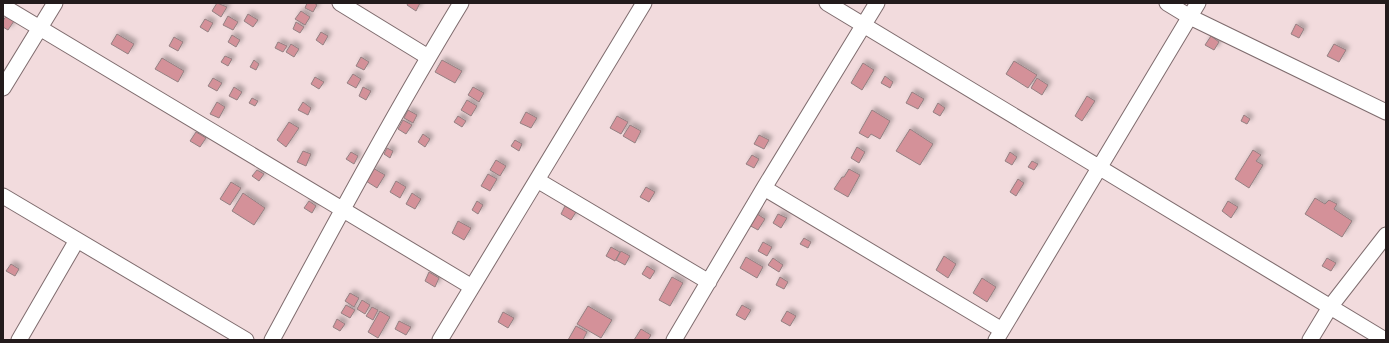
<svg xmlns="http://www.w3.org/2000/svg" width="1389" height="343" viewBox="0 0 1389 343" font-family="'Exo 2',sans-serif">
<style>
.building{fill:#d49199;stroke:#948082;filter:url(#shadow)}
.lines{fill:none;stroke-linecap:round;stroke-linejoin:round}
.minor-casing{stroke:#7f6c6e;stroke-width:17}
.minor{stroke:#fff;stroke-width:15}
</style>
<defs>
<filter id="shadow"><feDropShadow dx="3.5" dy="-3.5" stdDeviation="2" flood-color="#0004"/></filter>
</defs>
<rect width="100%" height="100%" fill="#f2dbdd"/>
<path class="building" d="M 217,3 L 227,7 L 221,17 L 212,11 Z
M 307,3 L 314,3 L 317,5 L 313,12 L 305,8 Z
M 408,3 L 420,3 L 416,11 L 407,5 Z
M 301,11 L 310,17 L 305,25 L 295,19 Z
M 248,14 L 258,20 L 253,27 L 244,21 Z
M 6,16 L 14,21 L 8,30 L 3,27 L 3,21 Z
M 228,16 L 238,22 L 233,30 L 223,25 Z
M 205,19 L 213,23 L 208,32 L 200,27 Z
M 296,22 L 304,27 L 300,33 L 293,29 Z
M 1296,24 L 1304,29 L 1299,38 L 1291,34 Z
M 321,32 L 328,36 L 323,45 L 316,40 Z
M 117,34 L 134,44 L 128,54 L 111,44 Z
M 232,35 L 240,40 L 236,47 L 228,42 Z
M 1211,36 L 1219,42 L 1214,50 L 1205,45 Z
M 174,37 L 183,42 L 178,51 L 169,46 Z
M 278,42 L 287,46 L 283,52 L 275,48 Z
M 291,44 L 299,49 L 294,57 L 286,52 Z
M 1334,44 L 1346,50 L 1339,62 L 1327,56 Z
M 225,56 L 232,59 L 228,66 L 221,62 Z
M 361,57 L 369,62 L 364,70 L 356,66 Z
M 162,58 L 184,71 L 178,82 L 155,69 Z
M 254,60 L 259,64 L 256,70 L 250,67 Z
M 442,60 L 462,71 L 455,83 L 435,72 Z
M 1014,61 L 1037,75 L 1028,88 L 1006,74 Z
M 863,63 L 874,70 L 862,90 L 851,83 Z
M 353,74 L 361,79 L 356,88 L 347,83 Z
M 885,76 L 893,82 L 890,88 L 881,83 Z
M 315,77 L 324,82 L 319,89 L 311,84 Z
M 213,78 L 222,83 L 217,91 L 208,86 Z
M 1037,78 L 1048,85 L 1042,95 L 1031,88 Z
M 234,87 L 242,92 L 237,100 L 229,96 Z
M 363,87 L 371,91 L 366,100 L 359,96 Z
M 473,87 L 484,93 L 479,102 L 468,95 Z
M 912,92 L 924,99 L 918,109 L 906,103 Z
M 1087,96 L 1095,101 L 1082,121 L 1075,116 Z
M 252,98 L 258,101 L 255,106 L 249,103 Z
M 467,100 L 477,106 L 471,116 L 461,110 Z
M 217,102 L 225,107 L 219,118 L 210,114 Z
M 303,102 L 311,108 L 308,115 L 298,110 Z
M 938,103 L 945,108 L 940,116 L 933,112 Z
M 408,110 L 417,115 L 413,123 L 404,118 Z
M 872,110 L 890,121 L 880,139 L 871,134 L 868,138 L 859,133 Z
M 526,112 L 537,118 L 531,128 L 520,123 Z
M 1244,115 L 1250,119 L 1247,124 L 1241,121 Z
M 458,116 L 466,121 L 462,127 L 454,122 Z
M 617,116 L 628,122 L 621,134 L 610,128 Z
M 403,120 L 412,125 L 406,134 L 398,129 Z
M 289,122 L 299,128 L 286,147 L 277,140 Z
M 630,125 L 641,131 L 635,143 L 623,136 Z
M 910,129 L 933,144 L 920,165 L 896,151 Z
M 196,132 L 206,138 L 200,147 L 190,141 Z
M 423,134 L 430,139 L 425,147 L 418,142 Z
M 759,135 L 769,140 L 764,149 L 754,144 Z
M 515,140 L 522,144 L 519,151 L 511,146 Z
M 857,147 L 865,152 L 859,163 L 851,158 Z
M 387,148 L 393,151 L 390,158 L 384,154 Z
M 1253,150 L 1261,155 L 1256,161 L 1263,165 L 1249,188 L 1235,179 Z
M 303,151 L 311,154 L 306,166 L 297,162 Z
M 351,152 L 358,156 L 354,164 L 346,159 Z
M 1010,152 L 1017,157 L 1012,165 L 1005,161 Z
M 752,155 L 759,159 L 754,168 L 746,164 Z
M 496,160 L 506,166 L 500,176 L 490,170 Z
M 1032,161 L 1038,164 L 1034,170 L 1028,167 Z
M 373,168 L 385,175 L 377,188 L 366,181 Z
M 849,169 L 860,175 L 848,197 L 834,189 L 842,177 L 844,177 Z
M 257,170 L 264,174 L 259,181 L 252,176 Z
M 488,174 L 497,179 L 490,191 L 481,186 Z
M 1018,179 L 1024,183 L 1016,196 L 1010,192 Z
M 396,181 L 406,187 L 400,198 L 390,192 Z
M 231,182 L 241,188 L 230,205 L 220,199 Z
M 646,187 L 655,192 L 649,202 L 640,197 Z
M 243,193 L 265,208 L 254,225 L 232,211 Z
M 412,193 L 421,199 L 415,209 L 406,204 Z
M 1315,198 L 1325,204 L 1329,200 L 1337,204 L 1334,209 L 1352,221 L 1342,237 L 1305,214 Z
M 309,201 L 316,206 L 312,213 L 304,208 Z
M 477,201 L 483,205 L 478,214 L 472,210 Z
M 1228,201 L 1238,207 L 1231,218 L 1222,211 Z
M 565,206 L 576,212 L 571,220 L 561,214 Z
M 754,212 L 765,219 L 758,230 L 747,224 Z
M 778,214 L 787,218 L 781,228 L 773,223 Z
M 458,221 L 471,228 L 464,240 L 452,233 Z
M 804,238 L 811,242 L 808,248 L 800,244 Z
M 763,242 L 772,247 L 767,256 L 758,251 Z
M 611,247 L 620,252 L 615,261 L 606,256 Z
M 621,251 L 630,256 L 625,265 L 616,260 Z
M 944,256 L 956,264 L 948,278 L 936,270 Z
M 746,257 L 763,267 L 757,278 L 740,268 Z
M 773,258 L 783,265 L 779,272 L 768,265 Z
M 1327,258 L 1336,263 L 1331,271 L 1322,266 Z
M 11,264 L 19,269 L 15,276 L 6,271 Z
M 647,266 L 655,271 L 650,279 L 642,274 Z
M 429,272 L 439,278 L 435,287 L 425,281 Z
M 672,277 L 683,283 L 670,306 L 659,300 Z
M 780,277 L 788,282 L 784,289 L 776,285 Z
M 982,278 L 996,287 L 987,302 L 973,293 Z
M 350,293 L 359,298 L 354,307 L 345,301 Z
M 362,300 L 370,305 L 365,314 L 357,309 Z
M 346,305 L 355,310 L 350,318 L 341,313 Z
M 742,305 L 751,310 L 745,320 L 736,315 Z
M 588,306 L 612,320 L 601,338 L 577,324 Z
M 372,307 L 378,310 L 373,320 L 366,316 Z
M 380,311 L 390,317 L 378,338 L 368,332 Z
M 787,311 L 796,316 L 790,326 L 781,321 Z
M 503,312 L 514,318 L 508,328 L 498,322 Z
M 337,319 L 345,324 L 340,331 L 333,327 Z
M 399,321 L 411,327 L 406,335 L 395,329 Z
M 576,326 L 587,332 L 583,340 L 568,340 Z
M 641,329 L 651,335 L 648,340 L 634,340 Z"/>
<g class="lines">
<defs>
<path id="minor" d="M 340,3 L 428,57
M 827,3 L 1385,340
M 1167,3 L 1190,17 L 1386,112
M 3,6 L 472,287
M 3,88 L 55,3
M 537,180 L 709,282
M 764,188 L 1002,330
M 3,196 L 246,340
M 19,340 L 77,240
M 272,340 C 333,227 394,113 461,3
M 440,340 L 644,3
M 674,340 L 764,188 L 877,3
M 996,340 L 1198,3
M 1310,340 L 1330,307 L 1386,235"/>
</defs>
<use href="#minor" class="minor-casing"/>
<use href="#minor" class="minor"/>
</g>
<rect width="1389" height="343" fill="none" stroke="#231b1c" stroke-width="8"/>
</svg>
